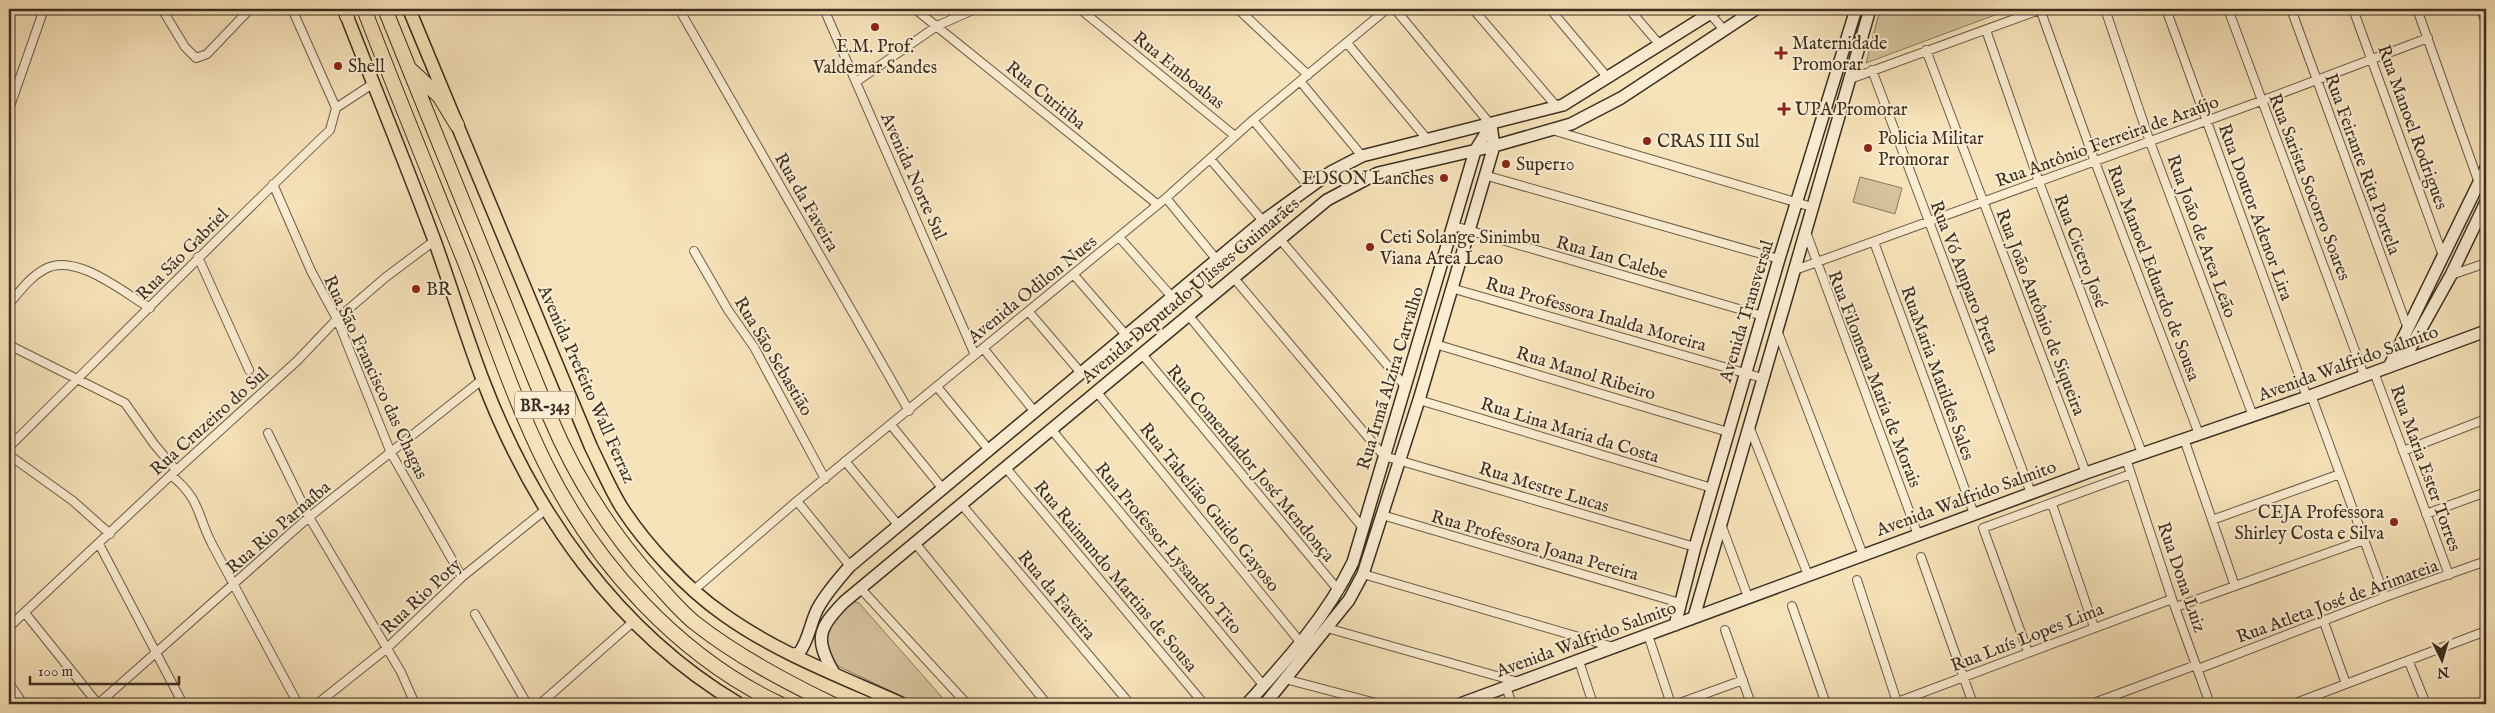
<svg xmlns="http://www.w3.org/2000/svg" width="2495" height="713" viewBox="0 0 2495 713" font-family="'IM FELL English',serif">
<style>
.green{fill:#d7c49f;stroke:#8a7a60}
.lines{fill:none;stroke-linecap:round;stroke-linejoin:round}
.street-casing{stroke:#6c5c48;stroke-width:10}
.secondary-casing{stroke:#3d2f22;stroke-width:14}
.primary-casing{stroke:#3d2f22;stroke-width:15}
.highway-casing{stroke:#3d2f22;stroke-width:16}
.street{stroke:#faedd2;stroke-width:8}
.secondary{stroke:#faedd2;stroke-width:11}
.primary{stroke:#f7e3b9;stroke-width:12}
.highway{stroke:#f7e3b9;stroke-width:14}
.poi-dot{fill:#8f2418;stroke:#faedd2;stroke-width:2}
.labels{text-anchor:middle;stroke-width:4;stroke-linejoin:round;paint-order:stroke}
.shield{fill:#faedd2;stroke:#766857;stroke-width:1}
.shield-label{font-size:16px;font-weight:bold;fill:#3d2f22}
.poi-label{font-size:18px;fill:#3d2f22;stroke:#faedd2;text-anchor:start}
.street-label{font-size:18px;fill:#3d2f22;stroke:#faedd2}
</style>
<rect width="100%" height="100%" fill="#f7e3b9"/>
<filter id="stains"><feTurbulence type="fractalNoise" baseFrequency=".004" numOctaves="4"/><feColorMatrix values="0 0 0 0 .2 0 0 0 0 .09 0 0 0 0 .02 0 0 0 .5 -.17"/></filter>
<radialGradient id="worn" r=".72"><stop offset=".6" stop-color="#630" stop-opacity="0"/><stop offset="1" stop-color="#630" stop-opacity=".3"/></radialGradient>
<path class="green" d="M 1880,9 L 2011,9 L 1866,63 Z
M 1860,177 L 1902,188 L 1895,214 L 1853,202 Z
M 849,600 L 859,603 L 948,704 L 918,704 L 838,666 L 825,650 L 828,626 Z"/>
<g class="lines">
<defs>
<path id="street" d="M 162,9 L 185,47 L 196,58 L 207,54 L 250,9
M 292,9 L 336,108
M 679,9 L 909,411
M 824,9 L 975,355
M 915,9 L 1157,204
M 1080,9 L 1235,136
M 1238,9 L 1308,75
M 1395,9 L 1491,125
M 1473,9 L 1557,107
M 1550,9 L 1608,78
M 1629,9 L 1660,45
M 1706,9 L 1724,30
M 2040,9 L 2095,162 L 2199,434
M 2105,9 L 2150,142 L 2253,416
M 2166,9 L 2307,397
M 2228,9 L 2364,375
M 2291,9 L 2408,329
M 2353,9 L 2443,256
M 2417,9 L 2479,183
M 2481,9 L 2486,23
M 1986,30 L 2039,182 L 2142,453
M 1347,43 L 1427,139
M 1926,50 L 2086,473
M 1872,70 L 2031,493
M 1850,79 L 2042,9
M 1300,81 L 1362,156
M 856,82 L 937,26 L 975,9
M 9,109 L 44,9
M 1253,120 L 1309,187
M 1552,130 L 1812,207
M 1211,160 L 1263,221
M 1484,175 L 1779,259
M 273,184 L 311,271 L 337,319 L 391,453 L 462,577
M 1166,198 L 1217,260
M 1454,226 L 1763,316
M 1806,232 L 1918,535
M 1119,237 L 1172,297
M 1279,238 L 1405,386
M 1874,242 L 1974,514
M 694,251 L 728,310 L 754,347 L 825,479
M 198,257 L 249,370
M 1795,270 L 2261,101 L 2428,38
M 1074,275 L 1126,335
M 2451,275 L 2486,263
M 1233,277 L 1384,456 L 1695,547
M 1451,288 L 1762,378
M 9,304 C 20,291 30,277 45,269 C 76,252 124,293 150,308
M 1029,312 L 1081,373
M 1189,316 L 1363,528
M 1777,330 L 1863,555
M 1435,344 L 1728,432
M 9,345 L 125,403 L 154,444 L 176,470
M 983,348 L 1035,412
M 1141,353 L 1339,591
M 2374,372 L 2449,575
M 938,388 L 989,450
M 1096,391 L 1301,643
M 2311,395 L 2385,597
M 1419,400 L 1712,488
M 891,425 L 943,489
M 1749,426 L 1808,575
M 1051,429 L 1264,686
M 268,433 L 309,517 L 401,672 L 415,704
M 2184,439 L 2235,586
M 9,447 C 116,341 221,234 330,130 L 336,108 L 374,83
M 2403,451 L 2486,419
M 9,455 L 73,501 L 110,534
M 2126,459 L 2172,599 L 2210,704
M 845,461 L 899,526
M 1006,468 L 1204,704
M 171,475 C 202,501 196,514 213,546 C 241,599 270,651 298,704
M 797,501 L 850,566
M 2052,504 L 2094,627
M 962,505 L 1130,704
M 2426,514 L 2486,492
M 1382,515 L 1680,603
M 2212,520 L 2340,474
M 1721,524 L 1748,597
M 915,543 L 1047,704
M 99,544 L 183,704
M 1921,557 L 1973,704
M 1363,574 L 1613,647
M 1857,580 L 1897,702
M 861,589 L 967,704
M 694,590 L 797,501 L 1166,198 L 1253,120 L 1387,9
M 1792,606 L 1826,704
M 2176,607 L 2364,540
M 25,613 L 98,704
M 475,614 L 527,704
M 2324,622 L 2346,684
M 9,627 L 171,475 L 297,361 L 337,319 L 386,277 L 434,241
M 1327,628 L 1518,682
M 1725,630 L 1751,704
M 1648,635 L 1671,704
M 2028,652 L 1983,528 L 2131,474
M 1579,661 L 1593,704
M 2409,662 L 2426,704
M 2198,669 L 2385,597 L 2486,561
M 1285,679 L 1380,704
M 9,683 L 23,704
M 1506,687 L 1512,704
M 98,704 L 309,517 L 483,379
M 317,704 L 386,649 L 462,577 L 545,510
M 540,704 L 634,621
M 1677,704 L 1743,680
M 1892,704 L 2172,599
M 2091,704 L 2196,665
M 2293,704 L 2486,631"/>
<path id="secondary" d="M 1194,279 L 1211,296
M 2403,361 L 2451,275 L 2486,202
M 2389,367 L 2486,168
M 1694,617 L 1870,9
M 1675,625 L 1695,547 L 1779,259 L 1856,9
M 794,654 L 799,653 C 809,640 810,624 817,610 C 825,594 838,580 850,566 L 1263,221 L 1331,172 L 1362,156 L 1563,105 L 1717,9
M 834,673 C 814,639 818,629 844,602 L 1327,200 L 1378,173 L 1494,146 L 1571,124 L 1621,98 L 1756,9
M 1247,704 C 1287,660 1327,616 1353,562 L 1475,151 L 1491,125
M 1265,704 L 1349,600 L 1363,574 L 1419,400 L 1494,146 L 1491,125
M 1460,704 L 2086,473 L 2307,397 L 2486,331"/>
<path id="primary" d="M 344,9 C 374,86 406,164 435,242 C 451,287 465,333 482,378 C 532,510 616,631 739,704
M 409,9 L 591,447 C 601,467 610,489 622,508 C 646,545 687,589 723,614 C 777,653 842,677 902,704"/>
<path id="highway" d="M 364,9 C 397,95 432,180 466,265 C 491,331 514,400 545,463 C 594,563 678,656 780,704
M 385,9 L 550,417 C 576,479 610,532 655,582 C 668,596 680,611 695,623 C 737,656 784,681 832,704
M 347,16 L 348,9
M 411,70 L 440,97 L 457,125"/>
</defs>
<use href="#street" class="street-casing"/>
<use href="#secondary" class="secondary-casing"/>
<use href="#primary" class="primary-casing"/>
<use href="#highway" class="highway-casing"/>
<use href="#street" class="street"/>
<use href="#secondary" class="secondary"/>
<use href="#primary" class="primary"/>
<use href="#highway" class="highway"/>
</g>
<g class="poi-dot">
<circle cx="875" cy="27" r="5"/>
<path d="M1778.5 45.5h5v5h5v5h-5v5h-5v-5h-5v-5h5z"/>
<circle cx="338" cy="66" r="5"/>
<path d="M1781.5 101.5h5v5h5v5h-5v5h-5v-5h-5v-5h5z"/>
<circle cx="1647" cy="141" r="5"/>
<circle cx="1868" cy="148" r="5"/>
<circle cx="1506" cy="164" r="5"/>
<circle cx="1444" cy="178" r="5"/>
<circle cx="1370" cy="247" r="5"/>
<circle cx="416" cy="289" r="5"/>
<circle cx="2394" cy="522" r="5"/>
</g>
<g class="labels">
<rect class="shield" x="515" y="391.5" width="60" height="27" rx="4"/>
<g class="shield-label">
<text x="545" y="411">BR-343</text>
</g>
<g class="poi-label">
<text x="1792" y="49">Maternidade<tspan x="1792" dy="21">Promorar</tspan></text>
<text x="875" y="52" text-anchor="middle">E.M. Prof.<tspan x="875" dy="21">Valdemar Sandes</tspan></text>
<text x="348" y="72">Shell</text>
<text x="1795" y="115">UPA Promorar</text>
<text x="1878" y="144">Policia Militar<tspan x="1878" dy="21">Promorar</tspan></text>
<text x="1657" y="147">CRAS III Sul</text>
<text x="1516" y="170">Super10</text>
<text x="1434" y="184" text-anchor="end">EDSON Lanches</text>
<text x="1380" y="243">Ceti Solange Sinimbu<tspan x="1380" dy="21">Viana Area Leao</tspan></text>
<text x="426" y="295">BR</text>
<text x="2384" y="518" text-anchor="end">CEJA Professora<tspan x="2384" dy="21">Shirley Costa e Silva</tspan></text>
</g>
<g class="street-label">
<text transform="translate(1179 70) rotate(39)" y="6">Rua Emboabas</text>
<text transform="translate(1046 95) rotate(39)" y="6">Rua Curitiba</text>
<text transform="translate(2413 127) rotate(70)" y="6">Rua Manoel Rodrigues</text>
<text transform="translate(2107 141) rotate(-20)" y="6">Rua Antônio Ferreira de Araújo</text>
<text transform="translate(2363 164) rotate(70)" y="6">Rua Feirante Rita Portela</text>
<text transform="translate(914 176) rotate(66)" y="6">Avenida Norte Sul</text>
<text transform="translate(2310 187) rotate(69)" y="6">Rua Sarista Socorro Soares</text>
<text transform="translate(807 202) rotate(60)" y="6">Rua da Faveira</text>
<text transform="translate(2256 212) rotate(70)" y="6">Rua Doutor Adenor Lira</text>
<text transform="translate(2202 236) rotate(70)" y="6">Rua João de Area Leão</text>
<text transform="translate(2081 251) rotate(69)" y="6">Rua Cicero José</text>
<text transform="translate(182 254) rotate(-45)" y="6">Rua São Gabriel</text>
<text transform="translate(1612 257) rotate(16)" y="6">Rua Ian Calebe</text>
<text transform="translate(2154 273) rotate(69)" y="6">Rua Manoel Eduardo de Sousa</text>
<text transform="translate(1965 277) rotate(69)" y="6">Rua Vó Amparo Preta</text>
<text transform="translate(1032 289) rotate(-39)" y="6">Avenida Odilon Nues</text>
<text transform="translate(1190 290) rotate(-40)" y="6">Avenida Deputado Ulisses Guimarães</text>
<text transform="translate(1746 311) rotate(-73)" y="6">Avenida Transversal</text>
<text transform="translate(2041 312) rotate(69)" y="6">Rua João Antônio de Siqueira</text>
<text transform="translate(1596 314) rotate(16)" y="6">Rua Professora Inalda Moreira</text>
<text transform="translate(774 356) rotate(59)" y="6">Rua São Sebastião</text>
<text transform="translate(2348 363) rotate(-20)" y="6">Avenida Walfrido Salmito</text>
<text transform="translate(1586 373) rotate(17)" y="6">Rua Manol Ribeiro</text>
<text transform="translate(1938 373) rotate(70)" y="6">RuaMaria Matildes Sales</text>
<text transform="translate(376 377) rotate(65)" y="6">Rua São Francisco das Chagas</text>
<text transform="translate(1390 378) rotate(-73)" y="6">Rua Irmã Alzira Carvalho</text>
<text transform="translate(1875 379) rotate(69)" y="6">Rua Filomena Maria de Morais</text>
<text transform="translate(587 384) rotate(66)" y="6">Avenida Prefeito Wall Ferraz</text>
<text transform="translate(209 421) rotate(-42)" y="6">Rua Cruzeiro do Sul</text>
<text transform="translate(1570 430) rotate(17)" y="6">Rua Lina Maria da Costa</text>
<text transform="translate(1251 463) rotate(50)" y="6">Rua Comendador José Mendonça</text>
<text transform="translate(2426 468) rotate(70)" y="6">Rua Maria Ester Torres</text>
<text transform="translate(1544 487) rotate(17)" y="6">Rua Mestre Lucas</text>
<text transform="translate(1966 498) rotate(-20)" y="6">Avenida Walfrido Salmito</text>
<text transform="translate(1210 507) rotate(51)" y="6">Rua Tabelião Guido Gayoso</text>
<text transform="translate(278 527) rotate(-41)" y="6">Rua Rio Parnaíba</text>
<text transform="translate(1535 545) rotate(16)" y="6">Rua Professora Joana Pereira</text>
<text transform="translate(1169 548) rotate(50)" y="6">Rua Professor Lysandro Tito</text>
<text transform="translate(1116 576) rotate(50)" y="6">Rua Raimundo Martins de Sousa</text>
<text transform="translate(2182 577) rotate(71)" y="6">Rua Dona Luiz</text>
<text transform="translate(1057 595) rotate(50)" y="6">Rua da Faveira</text>
<text transform="translate(421 596) rotate(-43)" y="6">Rua Rio Poty</text>
<text transform="translate(2337 601) rotate(-20)" y="6">Rua Atleta José de Arimateia</text>
<text transform="translate(2027 637) rotate(-21)" y="6">Rua Luís Lopes Lima</text>
<text transform="translate(1586 639) rotate(-20)" y="6">Avenida Walfrido Salmito</text>
</g>
</g>
<rect width="2495" height="713" fill="none" stroke="#f7e3b9" stroke-width="30"/>
<rect x="10" y="10" width="2475" height="693" fill="none" stroke="#3d2f22" stroke-width="2.5"/>
<rect x="15" y="15" width="2465" height="683" fill="none" stroke="#3d2f22"/>
<g transform="translate(2442 660) rotate(175)" stroke="#faedd2" stroke-width="4" paint-order="stroke">
<path d="M0-4L9 19L0 12L-9 19Z" fill="#3d2f22"/>
<text y="-8" font-size="14" font-weight="bold" text-anchor="middle" fill="#3d2f22">N</text>
</g>
<path d="M30 676v8h149v-8" fill="none" stroke="#3d2f22" stroke-width="2.5"/>
<text x="38" y="676" font-size="15" fill="#3d2f22" stroke="#faedd2" stroke-width="4" paint-order="stroke">100 m</text>
<rect width="100%" height="100%" filter="url(#stains)"/>
<rect width="100%" height="100%" fill="url(#worn)"/>
</svg>
